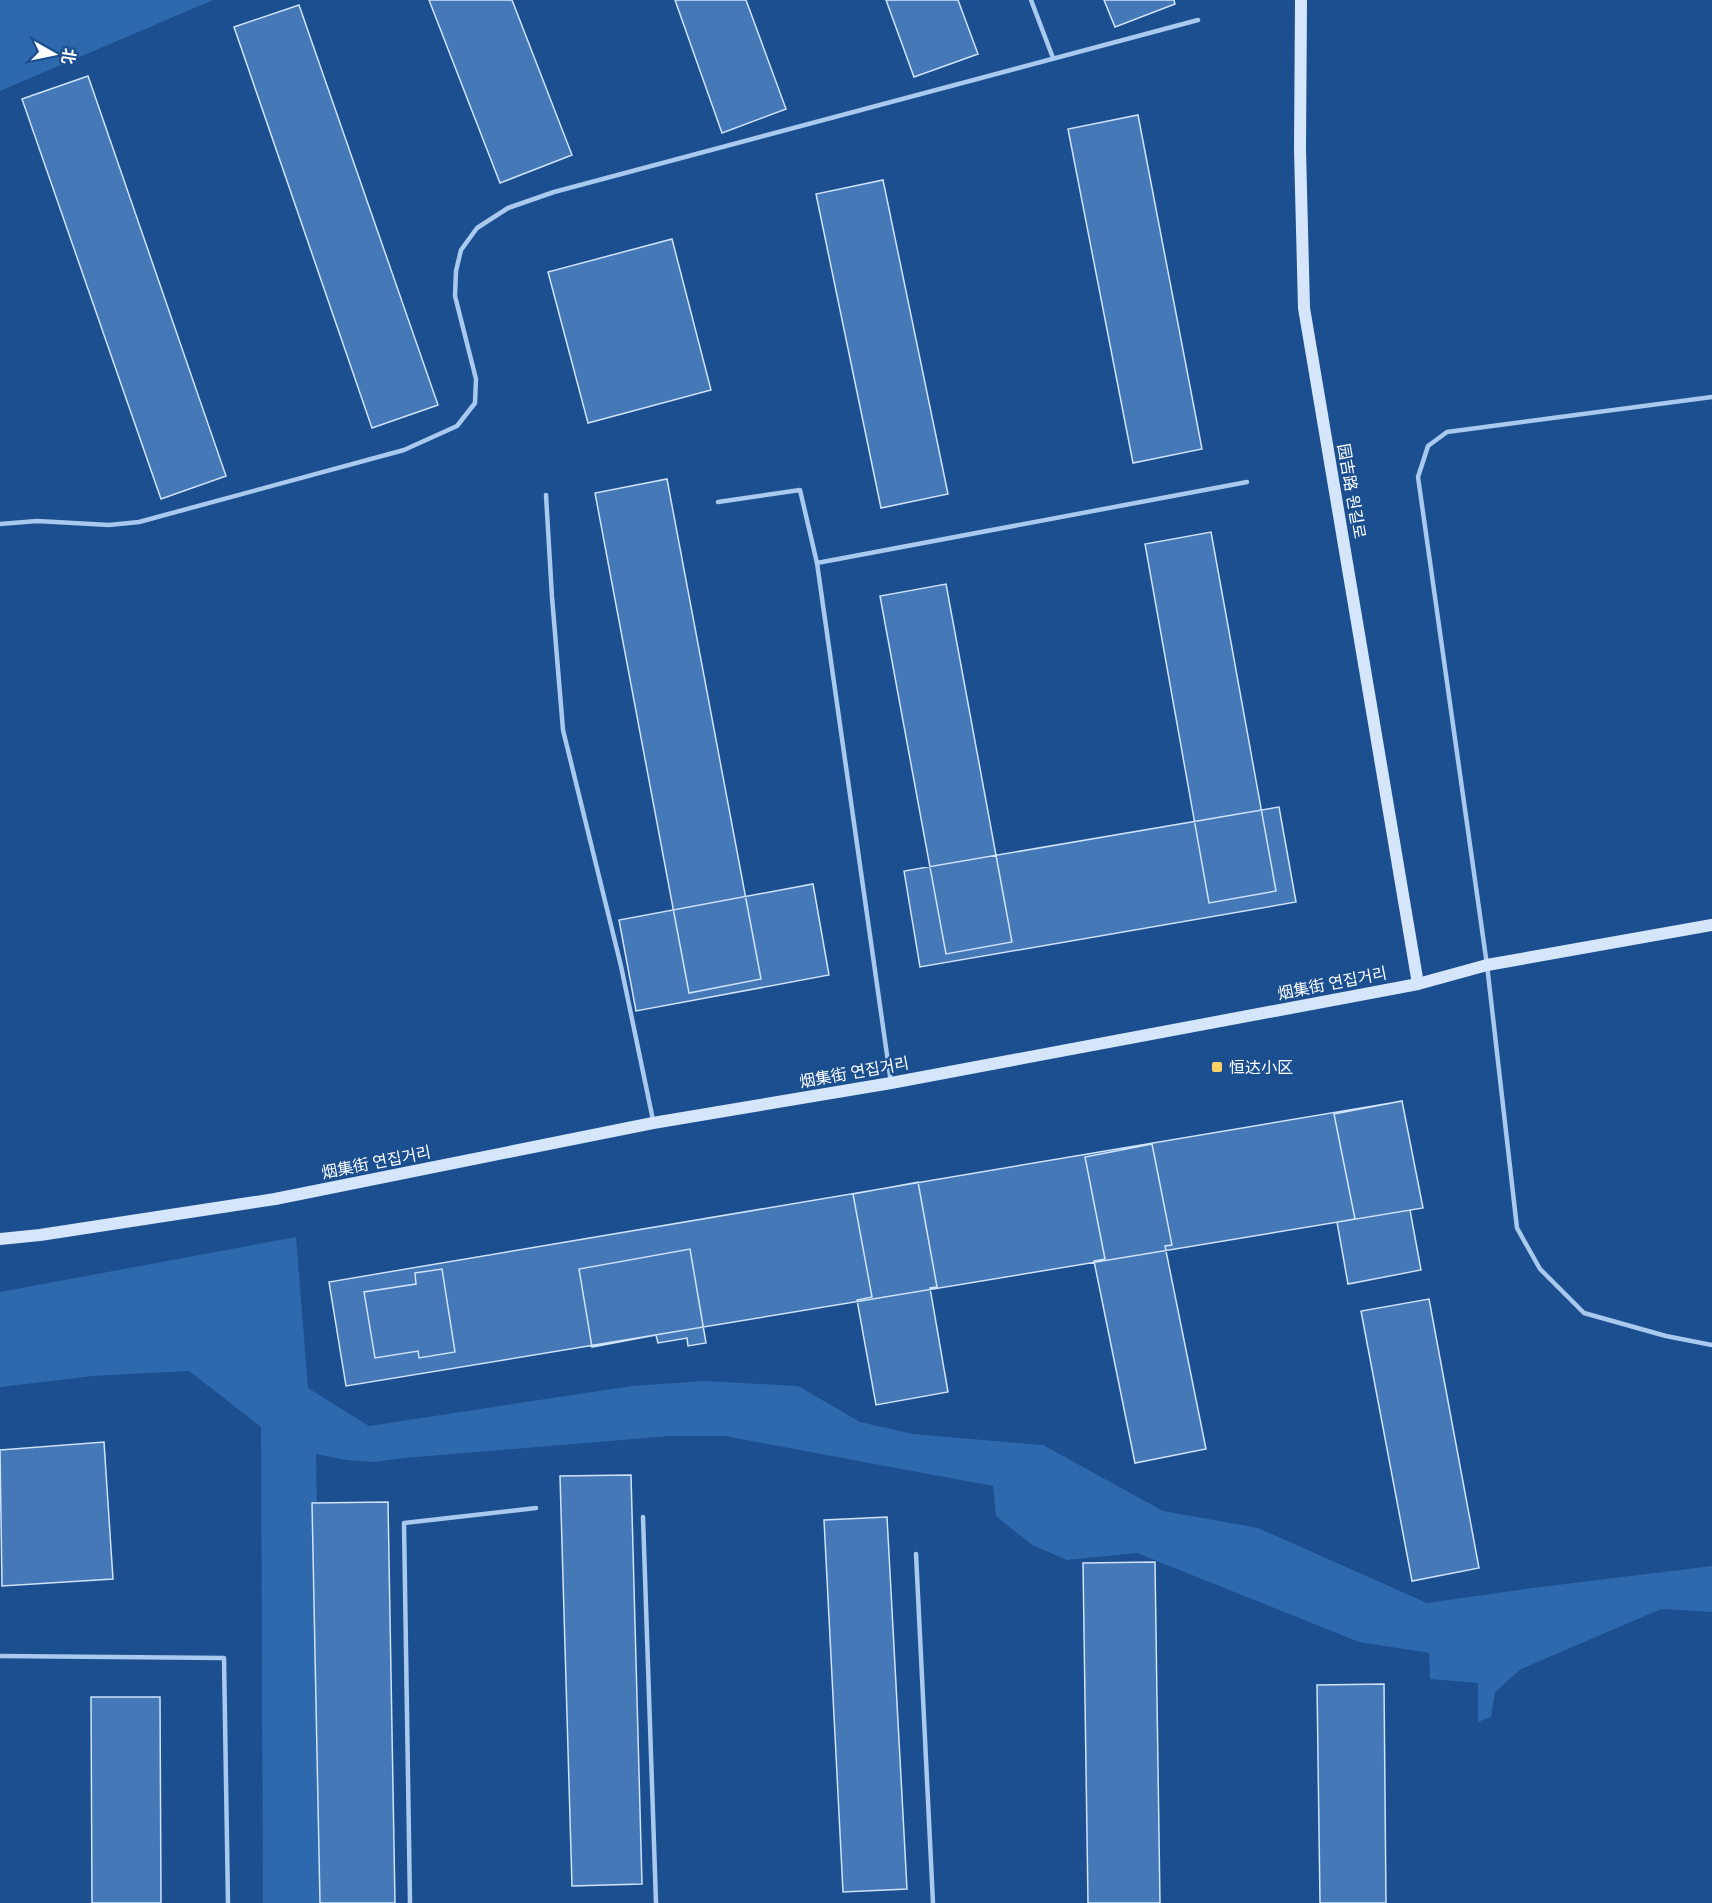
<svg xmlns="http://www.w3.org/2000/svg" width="1712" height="1903" viewBox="0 0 1712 1903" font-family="Lato,'Noto Sans SC','Noto Sans KR',sans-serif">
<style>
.green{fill:#2e69ad}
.building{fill:#4478b7;stroke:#cfe3fa;stroke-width:1.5}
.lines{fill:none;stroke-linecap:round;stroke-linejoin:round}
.lane{stroke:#a9c9ee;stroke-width:4.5}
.secondary{stroke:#d6e6fa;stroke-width:12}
.poi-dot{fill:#ffd166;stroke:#1b4f8f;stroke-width:2}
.labels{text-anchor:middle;stroke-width:4.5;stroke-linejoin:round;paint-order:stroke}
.street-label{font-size:16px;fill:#fff;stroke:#1b4f8f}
.poi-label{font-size:16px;fill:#fff;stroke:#1b4f8f;text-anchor:start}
</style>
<rect width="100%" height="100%" fill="#1b4f8f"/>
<path class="green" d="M 0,0 L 213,0 L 0,91 Z
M 296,1237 L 308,1388 L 369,1426 L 632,1386 L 706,1381 L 798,1386 L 860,1422 L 913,1434 L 1043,1445 L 1163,1511 L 1258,1528 L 1427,1603 L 1533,1588 L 1712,1566 L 1712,1612 L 1661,1609 L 1521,1669 L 1495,1692 L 1491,1717 L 1478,1722 L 1478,1683 L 1430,1679 L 1429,1653 L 1359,1642 L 1137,1553 L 1067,1560 L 1032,1545 L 996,1516 L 993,1486 L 725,1436 L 670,1436 L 404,1458 L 374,1462 L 347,1460 L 316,1454 L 323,1903 L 263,1903 L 261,1427 L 189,1371 L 93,1376 L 0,1387 L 0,1292 Z"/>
<path class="building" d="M 429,0 L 512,0 L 572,155 L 500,183 Z
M 675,0 L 746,0 L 786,109 L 722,133 Z
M 886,0 L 958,0 L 978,54 L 914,77 Z
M 1104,0 L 1174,0 L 1175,4 L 1115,27 Z
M 299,5 L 438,405 L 372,428 L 234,27 Z
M 88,76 L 226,476 L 161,499 L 22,99 Z
M 1138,115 L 1202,449 L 1133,463 L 1068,129 Z
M 883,180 L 948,494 L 881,508 L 816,194 Z
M 672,239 L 711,390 L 588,423 L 548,272 Z
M 667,479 L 761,979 L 689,993 L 595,493 Z
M 1211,532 L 1276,891 L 1209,903 L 1145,544 Z
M 946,584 L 1012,942 L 946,954 L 880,596 Z
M 1279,807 L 1296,902 L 920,967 L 904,871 Z
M 813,884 L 829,975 L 636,1011 L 619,920 Z
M 1402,1101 L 1423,1208 L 346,1386 L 329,1282 Z
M 1402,1101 L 1423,1208 L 1410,1210 L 1421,1270 L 1348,1284 L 1337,1222 L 1355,1219 L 1334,1114 Z
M 1152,1144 L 1172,1245 L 1165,1246 L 1206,1449 L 1135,1463 L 1094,1261 L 1105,1259 L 1085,1157 Z
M 918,1182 L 937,1287 L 930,1288 L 948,1392 L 876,1405 L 857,1300 L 872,1297 L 853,1194 Z
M 690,1249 L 706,1343 L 688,1346 L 687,1338 L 658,1343 L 656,1335 L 592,1347 L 579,1269 Z
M 442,1269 L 455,1352 L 419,1358 L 418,1351 L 375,1358 L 364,1292 L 416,1284 L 415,1273 Z
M 1429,1299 L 1479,1568 L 1412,1581 L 1361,1311 Z
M 104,1442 L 113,1579 L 2,1586 L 0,1450 Z
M 631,1475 L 642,1884 L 572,1886 L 560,1476 Z
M 388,1502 L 395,1903 L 320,1903 L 312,1503 Z
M 887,1517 L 907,1889 L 843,1892 L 824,1520 Z
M 1155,1562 L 1160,1903 L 1088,1903 L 1083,1563 Z
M 1384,1684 L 1386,1903 L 1320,1903 L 1317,1685 Z
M 91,1697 L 160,1697 L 161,1903 L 92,1903 Z"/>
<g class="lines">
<path class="lane" d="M 1031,0 L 1053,58
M 1712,397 L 1447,432 L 1428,446 L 1418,477 L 1487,965 L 1517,1228 L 1540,1269 L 1584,1313 L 1666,1336 L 1712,1345
M 546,495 L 552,597 L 563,730 L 621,966 L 653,1120
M 718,502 L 800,490 L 817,563 L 891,1083
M 0,524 L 37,521 L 109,525 L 139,522 L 404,450 L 457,426 L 475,403 L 476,379 L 455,296 L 456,271 L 461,250 L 477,228 L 508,208 L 554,192 L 1198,20
M 817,563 L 1247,482
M 643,1517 L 656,1903
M 916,1554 L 933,1903
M 0,1656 L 224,1658 L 228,1903
M 410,1903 L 404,1523 L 536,1508"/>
<path class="secondary" d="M 1301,0 L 1300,150 L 1304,308 L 1418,984
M 0,1239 L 40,1235 L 275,1199 L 653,1123 L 891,1083 L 1418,984 L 1487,965 L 1712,925"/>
</g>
<rect class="poi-dot" x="1211" y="1061" width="12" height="12" rx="3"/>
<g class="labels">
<g class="street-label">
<text transform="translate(1352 491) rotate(80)" y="6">园吉路 원길로</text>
<text transform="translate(1332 983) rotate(-11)" y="6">烟集街 연집거리</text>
<text transform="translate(854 1072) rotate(-10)" y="6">烟集街 연집거리</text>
<text transform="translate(376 1162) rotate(-11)" y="6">烟集街 연집거리</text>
</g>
<g class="poi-label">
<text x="1229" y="1073">恒达小区</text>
</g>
</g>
<g transform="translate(54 54) rotate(99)" stroke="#1b4f8f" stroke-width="4.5" paint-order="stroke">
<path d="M0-4.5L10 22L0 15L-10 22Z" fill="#ffffff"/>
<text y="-9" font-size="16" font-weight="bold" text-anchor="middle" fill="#ffffff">北</text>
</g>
</svg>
